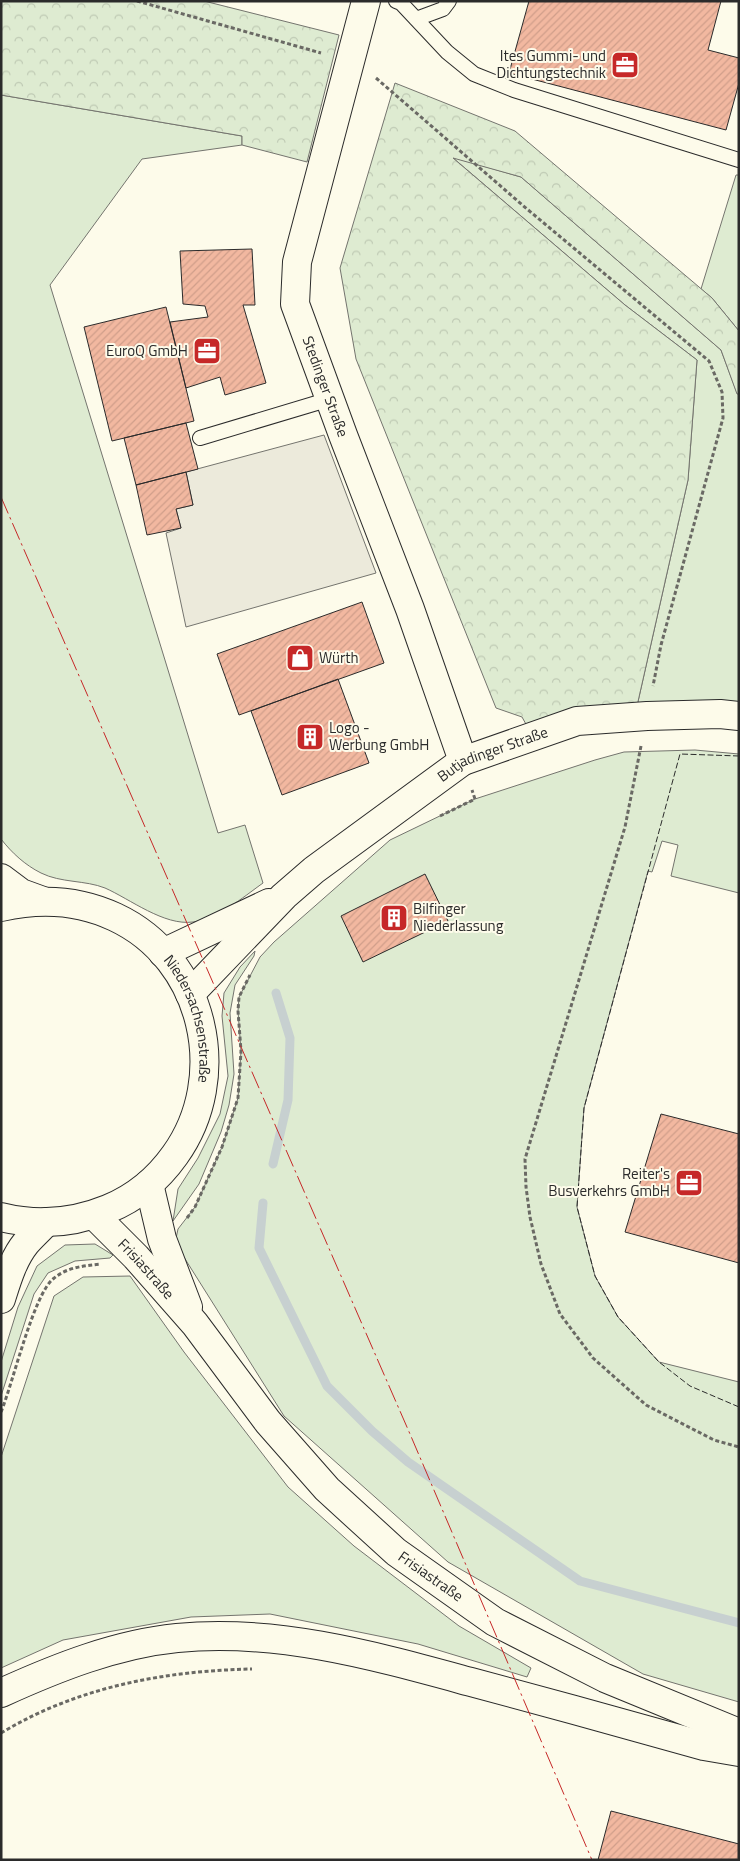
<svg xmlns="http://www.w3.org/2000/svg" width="740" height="1861" viewBox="0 0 740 1861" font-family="'Titillium Web',sans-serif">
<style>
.green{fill:#deebd1;stroke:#74746e}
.forest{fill:url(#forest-crowns);stroke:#74746e}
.parking{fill:#eceadb;stroke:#74746e}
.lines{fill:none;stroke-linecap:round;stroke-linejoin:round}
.stream{stroke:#c7d0d0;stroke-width:9}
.building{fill:url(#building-hatch);stroke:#2b2b2b}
.lane-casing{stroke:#2b2b2b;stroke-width:16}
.street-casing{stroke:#2b2b2b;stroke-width:30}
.secondary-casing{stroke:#2b2b2b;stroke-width:30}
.path{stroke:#6a6964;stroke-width:3;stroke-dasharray:4 2.5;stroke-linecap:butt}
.lane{stroke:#fdfbea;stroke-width:14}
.street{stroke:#fdfbea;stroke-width:28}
.secondary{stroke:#fdfbea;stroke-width:28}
.fence{stroke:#2b2b2b;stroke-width:1;stroke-dasharray:6 2.5;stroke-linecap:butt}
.power{stroke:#c62828;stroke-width:1;stroke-dasharray:18 4 2.5 4;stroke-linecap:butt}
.labels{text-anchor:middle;stroke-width:4;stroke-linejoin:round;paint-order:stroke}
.poi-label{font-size:15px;fill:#2b2b2b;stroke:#fdfbea;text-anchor:end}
.street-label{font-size:15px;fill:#2b2b2b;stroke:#fdfbea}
</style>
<defs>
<pattern id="forest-crowns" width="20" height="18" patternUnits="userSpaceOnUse" patternTransform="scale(1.25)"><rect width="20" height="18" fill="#deebd1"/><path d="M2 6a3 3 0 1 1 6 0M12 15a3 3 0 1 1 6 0" fill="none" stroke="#bfcab4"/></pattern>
<pattern id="building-hatch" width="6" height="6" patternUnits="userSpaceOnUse" patternTransform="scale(1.25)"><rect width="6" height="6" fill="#f2b8a0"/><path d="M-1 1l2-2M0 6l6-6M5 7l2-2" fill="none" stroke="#d09e8a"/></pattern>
</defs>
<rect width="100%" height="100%" fill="#fdfbea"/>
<path class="green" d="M 1,95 L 242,136 L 242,145 L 142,159 L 50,285 L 218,833 L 245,825 L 263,883 C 242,898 219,918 193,922 C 164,926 130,899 105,888 C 85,880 61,883 41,873 C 25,865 12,853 1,839 Z
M 452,157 L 521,177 L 721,350 L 737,393 L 739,394 L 739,705 L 637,706 L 688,480 L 697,360 L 625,305 Z
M 736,175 L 739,175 L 739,331 L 712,298 L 701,289 Z
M 695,750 L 739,754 L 739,893 L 671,876 L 678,845 L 662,841 L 652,872 L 648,871 L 584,1108 L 577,1207 L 595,1276 L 618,1317 L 659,1362 L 739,1382 L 739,1702 L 643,1674 L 448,1562 L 284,1416 L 175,1243 L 178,1229 L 195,1207 L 222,1147 L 238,1098 L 241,1051 L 238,1011 L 239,997 L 260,957 L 274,942 L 390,840 L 475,799 L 595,760 L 624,752 Z
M 255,951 L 254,956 L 235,985 L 230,1013 L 234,1074 L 229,1105 L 221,1132 L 199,1184 L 173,1221 L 178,1189 L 198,1158 L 220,1114 L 228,1076 L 222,1016 L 224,993 L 240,967 Z
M 95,1244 L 113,1255 L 110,1258 L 75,1261 L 48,1273 L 34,1294 L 1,1396 L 1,1362 L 18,1307 L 37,1266 L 65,1245 Z
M 130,1276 L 184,1352 L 288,1487 L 354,1546 L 459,1626 L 531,1668 L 527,1677 L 418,1644 L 270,1614 L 191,1617 L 63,1640 L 1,1668 L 1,1457 L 54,1296 L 83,1277 Z"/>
<path class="forest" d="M 1,1 L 204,1 L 339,35 L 307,162 L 242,145 L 242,136 L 1,95 Z
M 395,83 L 515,131 L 712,298 L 739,331 L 739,394 L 737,394 L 721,350 L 521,177 L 453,158 L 625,305 L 697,360 L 688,480 L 637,706 L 527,726 L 522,717 L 496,708 L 356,359 L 340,268 Z"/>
<path class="parking" d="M 324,435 L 376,573 L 186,627 L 166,533 L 181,528 L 176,509 L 193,505 L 186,472 Z"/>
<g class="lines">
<path class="stream" d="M 273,1164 L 288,1100 L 290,1038 L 276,993
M 263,1203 L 259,1248 L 327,1386 L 372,1431 L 408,1462 L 580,1581 L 739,1623"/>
</g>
<path class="building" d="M 529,1 L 721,1 L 708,50 L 739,58 L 739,83 L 726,130 L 509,73 Z
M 252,249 L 255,305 L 243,305 L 266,383 L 225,395 L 220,377 L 186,388 L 170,322 L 208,317 L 205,306 L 183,304 L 180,251 Z
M 166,307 L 194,421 L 112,441 L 84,327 Z
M 186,423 L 198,469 L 136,485 L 124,438 Z
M 186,472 L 193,505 L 176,509 L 181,528 L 147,535 L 136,485 Z
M 362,602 L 384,663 L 239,715 L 217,654 Z
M 338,679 L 369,763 L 282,795 L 251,711 Z
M 425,874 L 448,921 L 363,962 L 341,916 Z
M 661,1114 L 739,1134 L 739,1263 L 625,1232 Z
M 611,1811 L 739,1844 L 739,1860 L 598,1860 Z"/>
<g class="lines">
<defs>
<path id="lane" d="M 396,1 L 401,3 L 447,52 L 474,74 L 514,90 L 739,160
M 416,19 L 443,9 L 449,1
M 200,438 L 330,399"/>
<g id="street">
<path id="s1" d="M 366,1 L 297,262 L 295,304 L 343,435 L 410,609 L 463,761"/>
<path d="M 163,953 L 269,903"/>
<path id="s2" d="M 190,994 L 284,896 L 314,870 L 463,761 L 577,721 L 647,716 L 720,714 L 739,716"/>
</g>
<g id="secondary">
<path d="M 1,878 L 21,893 L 43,901"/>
<path id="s3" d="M 1,907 C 40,898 79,900 115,917 C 205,959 231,1077 175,1155 C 158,1179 135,1198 108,1209 C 74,1223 37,1226 1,1217"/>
<path d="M 149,1184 L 162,1239 L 188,1307"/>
<path id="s4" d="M 94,1215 L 136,1257 L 195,1324 L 268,1422 L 327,1489 L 396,1552 L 495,1622 L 605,1678 L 739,1733"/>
<path d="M 1,1299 C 7,1280 13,1259 26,1243 C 32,1236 39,1230 46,1222"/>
<path d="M 1,1693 C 56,1668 116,1644 177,1638 C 277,1628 375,1656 471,1682 C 549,1703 626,1724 704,1746 L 739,1752"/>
</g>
</defs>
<use href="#lane" class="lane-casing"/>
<use href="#street" class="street-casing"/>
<use href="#secondary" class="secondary-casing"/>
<path class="path" d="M 137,1 L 321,53
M 376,78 L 527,209 L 709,361 L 722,392 L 723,418 L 661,645 L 653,686
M 641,746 L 625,827 L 525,1159 L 526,1187 L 530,1217 L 541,1264 L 560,1314 L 593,1358 L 646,1405 L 714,1440 L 739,1447
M 440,816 L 475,799 L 472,790
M 187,1218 L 195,1207 L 222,1147 L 238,1098 L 241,1051 L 238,1011 L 239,997 L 250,975
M 1,1412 C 13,1383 33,1296 53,1279 C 67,1267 83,1266 101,1264
M 1,1733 C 78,1687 163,1671 252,1669"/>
<use href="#lane" class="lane"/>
<use href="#street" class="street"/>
<use href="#secondary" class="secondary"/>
<path class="fence" d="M 739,756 L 680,754 L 584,1108 L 577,1207 L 595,1276 L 618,1317 L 659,1362 L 690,1386 L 739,1407"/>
<path class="power" d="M 1,497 L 410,1434 L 592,1860"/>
</g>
<defs>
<symbol id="office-square" viewBox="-11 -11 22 22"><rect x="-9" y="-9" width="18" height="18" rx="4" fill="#c62828" stroke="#fdfbea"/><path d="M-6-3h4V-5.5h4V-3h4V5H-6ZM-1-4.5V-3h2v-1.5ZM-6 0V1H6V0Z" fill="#fff"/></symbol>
<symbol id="shop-square" viewBox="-11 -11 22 22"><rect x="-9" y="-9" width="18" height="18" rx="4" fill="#c62828" stroke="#fdfbea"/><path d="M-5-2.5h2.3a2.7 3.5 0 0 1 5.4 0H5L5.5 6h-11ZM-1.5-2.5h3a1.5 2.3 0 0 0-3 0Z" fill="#fff"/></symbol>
<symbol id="building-square" viewBox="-11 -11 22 22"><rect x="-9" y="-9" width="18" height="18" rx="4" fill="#c62828" stroke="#fdfbea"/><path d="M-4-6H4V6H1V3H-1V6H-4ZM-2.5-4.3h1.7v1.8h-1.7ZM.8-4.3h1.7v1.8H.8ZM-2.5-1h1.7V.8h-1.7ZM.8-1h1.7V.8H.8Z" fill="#fff"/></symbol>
</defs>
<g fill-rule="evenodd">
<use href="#office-square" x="609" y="49" width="32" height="32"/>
<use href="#office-square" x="191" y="335" width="32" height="32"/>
<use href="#shop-square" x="284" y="642" width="32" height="32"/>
<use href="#building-square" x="294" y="721" width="32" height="32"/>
<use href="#building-square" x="378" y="902" width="32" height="32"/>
<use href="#office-square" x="673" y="1167" width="32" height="32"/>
</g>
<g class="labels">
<g class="poi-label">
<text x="606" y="61">Ites Gummi- und<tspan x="606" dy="17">Dichtungstechnik</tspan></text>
<text x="188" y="356">EuroQ GmbH</text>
<text x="319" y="663" text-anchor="start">Würth</text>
<text x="329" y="733" text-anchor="start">Logo -<tspan x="329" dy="17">Werbung GmbH</tspan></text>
<text x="413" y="914" text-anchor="start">Bilfinger<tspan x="413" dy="17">Niederlassung</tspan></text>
<text x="670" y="1179">Reiter's<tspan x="670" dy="17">Busverkehrs GmbH</tspan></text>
</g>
<g class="street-label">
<text dy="5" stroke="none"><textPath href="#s1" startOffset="400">Stedinger Straße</textPath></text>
<text dy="5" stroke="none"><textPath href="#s2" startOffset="390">Butjadinger Straße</textPath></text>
<text dy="5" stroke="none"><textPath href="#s3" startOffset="250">Niedersachsenstraße</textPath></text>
<text dy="5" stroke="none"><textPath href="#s4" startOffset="75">Frisiastraße</textPath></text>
<text dy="5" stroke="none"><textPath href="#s4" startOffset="496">Frisiastraße</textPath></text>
</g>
</g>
<rect width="740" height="1861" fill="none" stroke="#2b2b2b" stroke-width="5"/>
</svg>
